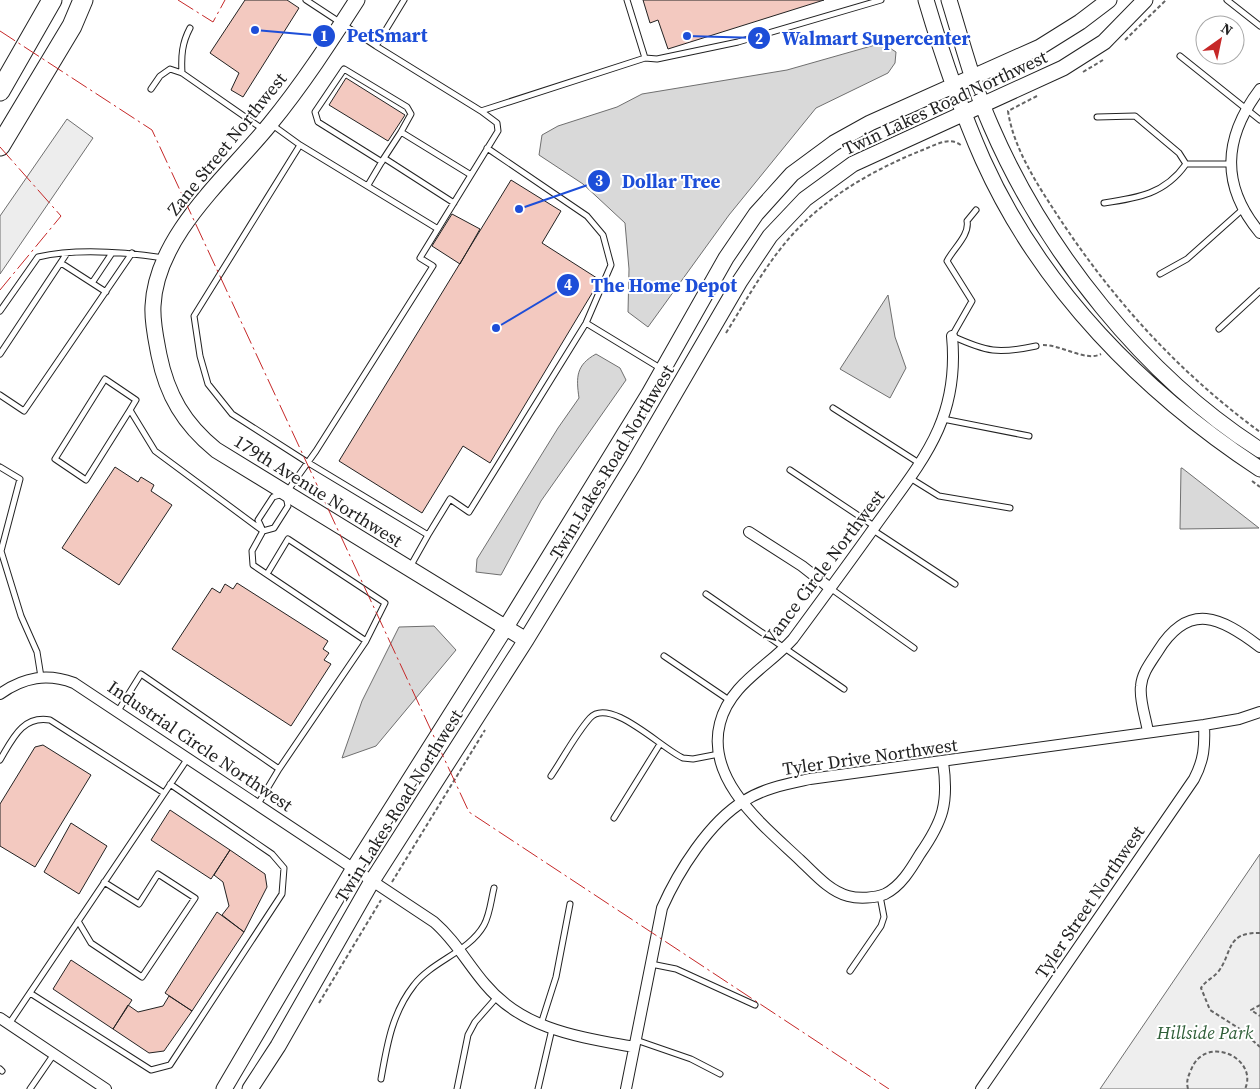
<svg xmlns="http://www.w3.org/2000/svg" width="1260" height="1089" viewBox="0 0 1260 1089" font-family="'Source Serif 4',serif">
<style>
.green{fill:#eee;stroke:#6f6f6f}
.parking{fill:#ededed;stroke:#6f6f6f}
.water{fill:#d9d9d9;stroke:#6f6f6f}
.building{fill:#f3c9c0;stroke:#222}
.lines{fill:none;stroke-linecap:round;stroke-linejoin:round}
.lane-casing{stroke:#222;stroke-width:7}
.street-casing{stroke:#222;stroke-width:12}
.secondary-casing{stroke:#222;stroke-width:17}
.highway-casing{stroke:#222;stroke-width:21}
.path{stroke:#646464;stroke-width:2;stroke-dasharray:4 2.5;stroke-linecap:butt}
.lane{stroke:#fff;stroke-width:5}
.street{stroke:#fff;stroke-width:10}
.secondary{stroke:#fff;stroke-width:15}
.highway{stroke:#fff;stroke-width:19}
.power{stroke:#c62828;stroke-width:1;stroke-dasharray:18 4 2.5 4;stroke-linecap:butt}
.labels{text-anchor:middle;stroke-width:4;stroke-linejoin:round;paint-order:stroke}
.street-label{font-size:18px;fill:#222;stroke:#fff}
.park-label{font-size:18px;font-style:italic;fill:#2f5e38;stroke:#fff}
.leader{fill:none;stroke:#1d4ed8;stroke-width:2}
.callout-dot{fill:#1d4ed8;stroke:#fff;stroke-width:2}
.mark-label{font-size:15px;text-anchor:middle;font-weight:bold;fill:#fff}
.callout-label{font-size:19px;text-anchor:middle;font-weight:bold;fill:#1d4ed8;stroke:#fff;stroke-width:4;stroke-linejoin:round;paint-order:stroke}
</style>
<rect width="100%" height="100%" fill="#fff"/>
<path class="green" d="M 1260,854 L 1260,1089 L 1100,1089 Z"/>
<path class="parking" d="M 67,119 L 93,138 L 0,274 L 0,216 Z"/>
<path class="water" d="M 882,43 L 896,52 L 895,63 L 888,73 L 816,108 L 729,215 L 648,327 L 628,312 L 629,269 L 625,223 L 583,184 L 539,155 L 542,135 L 558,126 L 617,107 L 642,94 L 787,70 Z
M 888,295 L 895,337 L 906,368 L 890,398 L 840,369 Z
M 596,354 L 620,368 L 626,380 L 541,501 L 501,575 L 476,572 L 477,559 L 558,428 L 579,398 C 576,377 576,365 596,354 Z
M 1181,468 L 1182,468 L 1259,528 L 1180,529 Z
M 434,626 L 456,650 L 376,746 L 342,758 L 362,701 L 399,627 Z"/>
<path class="building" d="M 245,0 L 287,0 L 299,8 L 243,97 L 231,90 L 239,73 L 210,53 Z
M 643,0 L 824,0 L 668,49 L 658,20 L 650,23 Z
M 346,78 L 405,115 L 388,141 L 329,105 Z
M 511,180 L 561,211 L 542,243 L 600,280 L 490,463 L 463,446 L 422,513 L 339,461 Z
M 452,214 L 480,229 L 460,264 L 432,246 Z
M 115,467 L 138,482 L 141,477 L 154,485 L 151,491 L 172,505 L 119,585 L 62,548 Z
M 237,583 L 328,641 L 323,649 L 329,653 L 324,660 L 331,664 L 291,726 L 172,649 L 212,588 L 220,593 L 225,584 L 233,589 Z
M 43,745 L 91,775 L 35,867 L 0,846 L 0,804 L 35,747 Z
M 170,810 L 230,850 L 211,879 L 151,840 Z
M 71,823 L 107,846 L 79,894 L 44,872 Z
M 230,850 L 265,874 L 267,887 L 244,932 L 222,915 L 229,906 L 223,882 L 214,875 Z
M 217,912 L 244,932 L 192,1011 L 165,993 Z
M 71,960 L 132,1000 L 113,1029 L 53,989 Z
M 169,996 L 192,1011 L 164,1051 L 149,1053 L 113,1029 L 128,1005 L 138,1012 L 163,1006 Z"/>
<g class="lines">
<defs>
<path id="lane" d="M 306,0 L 376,46
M 404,0 L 376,46 L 481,111
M 627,0 L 645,58
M 1227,0 L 1260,26
M 1180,56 L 1260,120
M 182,73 C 181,56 182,43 190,28
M 151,89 L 160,76 L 170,69 L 182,73 L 264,130
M 1097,117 L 1135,116 L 1179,153 L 1186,164 L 1231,164
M 271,124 L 300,145 L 438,229
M 300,145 L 194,316 L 200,356 L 208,384 L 232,414 L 307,462 L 428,535 L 450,499 L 469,512 L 586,323 L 611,265 L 603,235 L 587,216 L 487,148
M 384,158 L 401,132 L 471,175
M 382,162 L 318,122 L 315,112 L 344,69 L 407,107 L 411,114 L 401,132
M 368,185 L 384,158 L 454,203
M 1104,203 C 1138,198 1165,194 1186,164
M 976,210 L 967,221 C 970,235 953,249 947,261 L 972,301 L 952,336 C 987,352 998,354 1036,346
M 61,263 L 106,292
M 1160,274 L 1187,259 L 1243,209
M 92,283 L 112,253
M 0,311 L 38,257 C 78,248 124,252 164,258
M 586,323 L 660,368
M 1219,329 L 1260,291
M 0,354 L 67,253
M 0,395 L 24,411 L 132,253
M 833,408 L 919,463
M 130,410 L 86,480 L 55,459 L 105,379 L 136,400 L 130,410 L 155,451 L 263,531 L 274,528 L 288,506 L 286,496
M 943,419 L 1029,436
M 0,467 L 20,479 L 1,551 L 21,616 L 37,652 L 41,677
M 790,470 L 874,526
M 910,478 L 939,496 L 1010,508
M 873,530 L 955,584
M 410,567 L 428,535
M 267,574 L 288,539 L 385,603 L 366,641 L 253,565 L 252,551 L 263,531 L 258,520 L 273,497 L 286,493 L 316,451 L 433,266 L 420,258 L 498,131 L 497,123 L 481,111 L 645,58 L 657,59 L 738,42 L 881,0
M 830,588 L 914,648
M 706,594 L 844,689
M 664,656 L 729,700
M 118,711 L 141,674 L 279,769 L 258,804
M 0,760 C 12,740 22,715 50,720 L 164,793
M 279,769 L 366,641
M 551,776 C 564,757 575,735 590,718 C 610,696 662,749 683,758 L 693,759 L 719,754
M 614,818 L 660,744
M 78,921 L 91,943 L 142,977 L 195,898 L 158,874 L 139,904 L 104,882
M 651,964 L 676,969 L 755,1005
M 850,971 L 881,926 L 884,917 L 880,896
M 30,993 L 151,1070 L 170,1065 L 282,894 L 284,868 L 272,854 L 170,784
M 9,1024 L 188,758
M 541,1024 L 556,977 L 570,904
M 636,1040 L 691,1059 L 720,1074
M 0,1069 L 2,1071
M 381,1079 C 387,1045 392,1013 414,985 C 432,961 469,952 484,925 C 490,914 491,900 494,888
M 30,1089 L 54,1054
M 457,1089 L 468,1035 L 475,1022 L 497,997
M 538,1089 L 552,1029"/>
<path id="street" d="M 1260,89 C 1223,138 1220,185 1260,233
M 749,532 L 802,566 L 830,588
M 0,694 C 24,677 47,673 74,683 L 434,922 C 455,940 467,963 485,984 C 523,1030 580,1037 634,1047
M 1148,732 C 1146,718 1139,700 1141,686 C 1142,673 1151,662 1158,651 C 1189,601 1221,617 1260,647
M 943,762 C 949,803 943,821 920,854 C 911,869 901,886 885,894 C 875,898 859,899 848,896 C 829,891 814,873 800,860 C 764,826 705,780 720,723 C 730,684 768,667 793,639 C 821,601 849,563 876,525 C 922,461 960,420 952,336
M 0,1018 L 106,1089
M 626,1089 L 662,908 C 678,872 709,822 744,801 C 764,788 787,784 810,779 L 1204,725 L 1239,719 L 1260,712
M 981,1089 L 1194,779 C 1204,760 1205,746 1204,725"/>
<path id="secondary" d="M 357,0 C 330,42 302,85 270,124 C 228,176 156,235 153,306 C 152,322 156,339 159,355 C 167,395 184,424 216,450 L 526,640
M 926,0 C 942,54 960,108 983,160 C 1041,289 1143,392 1260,469
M 949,0 C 962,42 973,85 991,126 C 1045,251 1144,376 1260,450
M 224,1089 L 354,868 L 506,627 L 649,394 L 726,258 L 756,214 L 792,174 L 834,143 L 870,123 L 1040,47 L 1080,22 L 1109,0
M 250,1089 L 278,1046 L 372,881 L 526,640 L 633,465 L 740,281 L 770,236 L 805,199 L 853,164 L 1063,68 L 1104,42 L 1145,0"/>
<path id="highway" d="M 0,91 L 52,0
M 0,146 L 72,26 L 83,0"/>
</defs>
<use href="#lane" class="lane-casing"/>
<use href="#street" class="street-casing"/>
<use href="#secondary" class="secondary-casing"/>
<use href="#highway" class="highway-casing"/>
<path class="path" d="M 1125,40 L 1166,0
M 1083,72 L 1103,60
M 1037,96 L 1008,111 C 1013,146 1035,181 1054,210 C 1111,298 1176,370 1260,432
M 726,333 C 747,299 766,264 792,235 C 826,197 873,170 920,151 C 934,146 949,135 962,146
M 1043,345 C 1062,345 1086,362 1101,354
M 1252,481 L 1260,487
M 392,882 L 485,730
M 1260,933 C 1225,932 1233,953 1218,972 C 1212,979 1206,980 1201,988 L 1210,1010 L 1240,1029 L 1260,1047
M 319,1003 L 381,900
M 1260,1005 L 1251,1010 L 1260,1016
M 1188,1089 C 1186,1081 1188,1077 1191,1070 C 1205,1033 1259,1058 1245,1089"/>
<use href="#lane" class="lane"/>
<use href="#street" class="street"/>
<use href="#secondary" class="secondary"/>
<use href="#highway" class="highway"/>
<path class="power" d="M 178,0 L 213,22 L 225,0
M 0,31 L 152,130 L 469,812 L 889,1089
M 0,147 L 61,216 L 0,290"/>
</g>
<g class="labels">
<g class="street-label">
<text transform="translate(945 103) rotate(-25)" y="6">Twin Lakes Road Northwest</text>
<text transform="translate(227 144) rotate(-51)" y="6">Zane Street Northwest</text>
<text transform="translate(612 462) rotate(-59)" y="6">Twin Lakes Road Northwest</text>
<text transform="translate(318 491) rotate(32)" y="6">179th Avenue Northwest</text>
<text transform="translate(824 567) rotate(-53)" y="6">Vance Circle Northwest</text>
<text transform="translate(200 746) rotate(34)" y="6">Industrial Circle Northwest</text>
<text transform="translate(870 757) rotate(-8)" y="6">Tyler Drive Northwest</text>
<text transform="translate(399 806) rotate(-58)" y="6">Twin Lakes Road Northwest</text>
<text transform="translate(1090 902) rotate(-56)" y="6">Tyler Street Northwest</text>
</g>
<g class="park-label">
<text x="1205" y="1039">Hillside Park</text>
</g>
</g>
<path class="leader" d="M255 30L324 36M687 36L759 38M519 209L599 181M496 328L568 285"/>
<g class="callout-dot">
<circle cx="255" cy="30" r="5"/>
<circle cx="687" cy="36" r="5"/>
<circle cx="519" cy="209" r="5"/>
<circle cx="496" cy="328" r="5"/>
<circle cx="324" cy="36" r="12"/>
<circle cx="759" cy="38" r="12"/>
<circle cx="599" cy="181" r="12"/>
<circle cx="568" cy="285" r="12"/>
</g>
<g class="mark-label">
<text x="324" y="41">1</text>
<text x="759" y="44">2</text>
<text x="599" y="186">3</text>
<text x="568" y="290">4</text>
</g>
<g class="callout-label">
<text x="387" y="42">PetSmart</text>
<text x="876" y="45">Walmart Supercenter</text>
<text x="671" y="188">Dollar Tree</text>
<text x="664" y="292">The Home Depot</text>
</g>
<g transform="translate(1220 40) rotate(33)"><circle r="24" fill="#ffffff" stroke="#a7a7a7"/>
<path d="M0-4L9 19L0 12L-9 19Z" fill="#c62828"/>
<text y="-8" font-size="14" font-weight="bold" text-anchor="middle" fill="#222222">N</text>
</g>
</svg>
